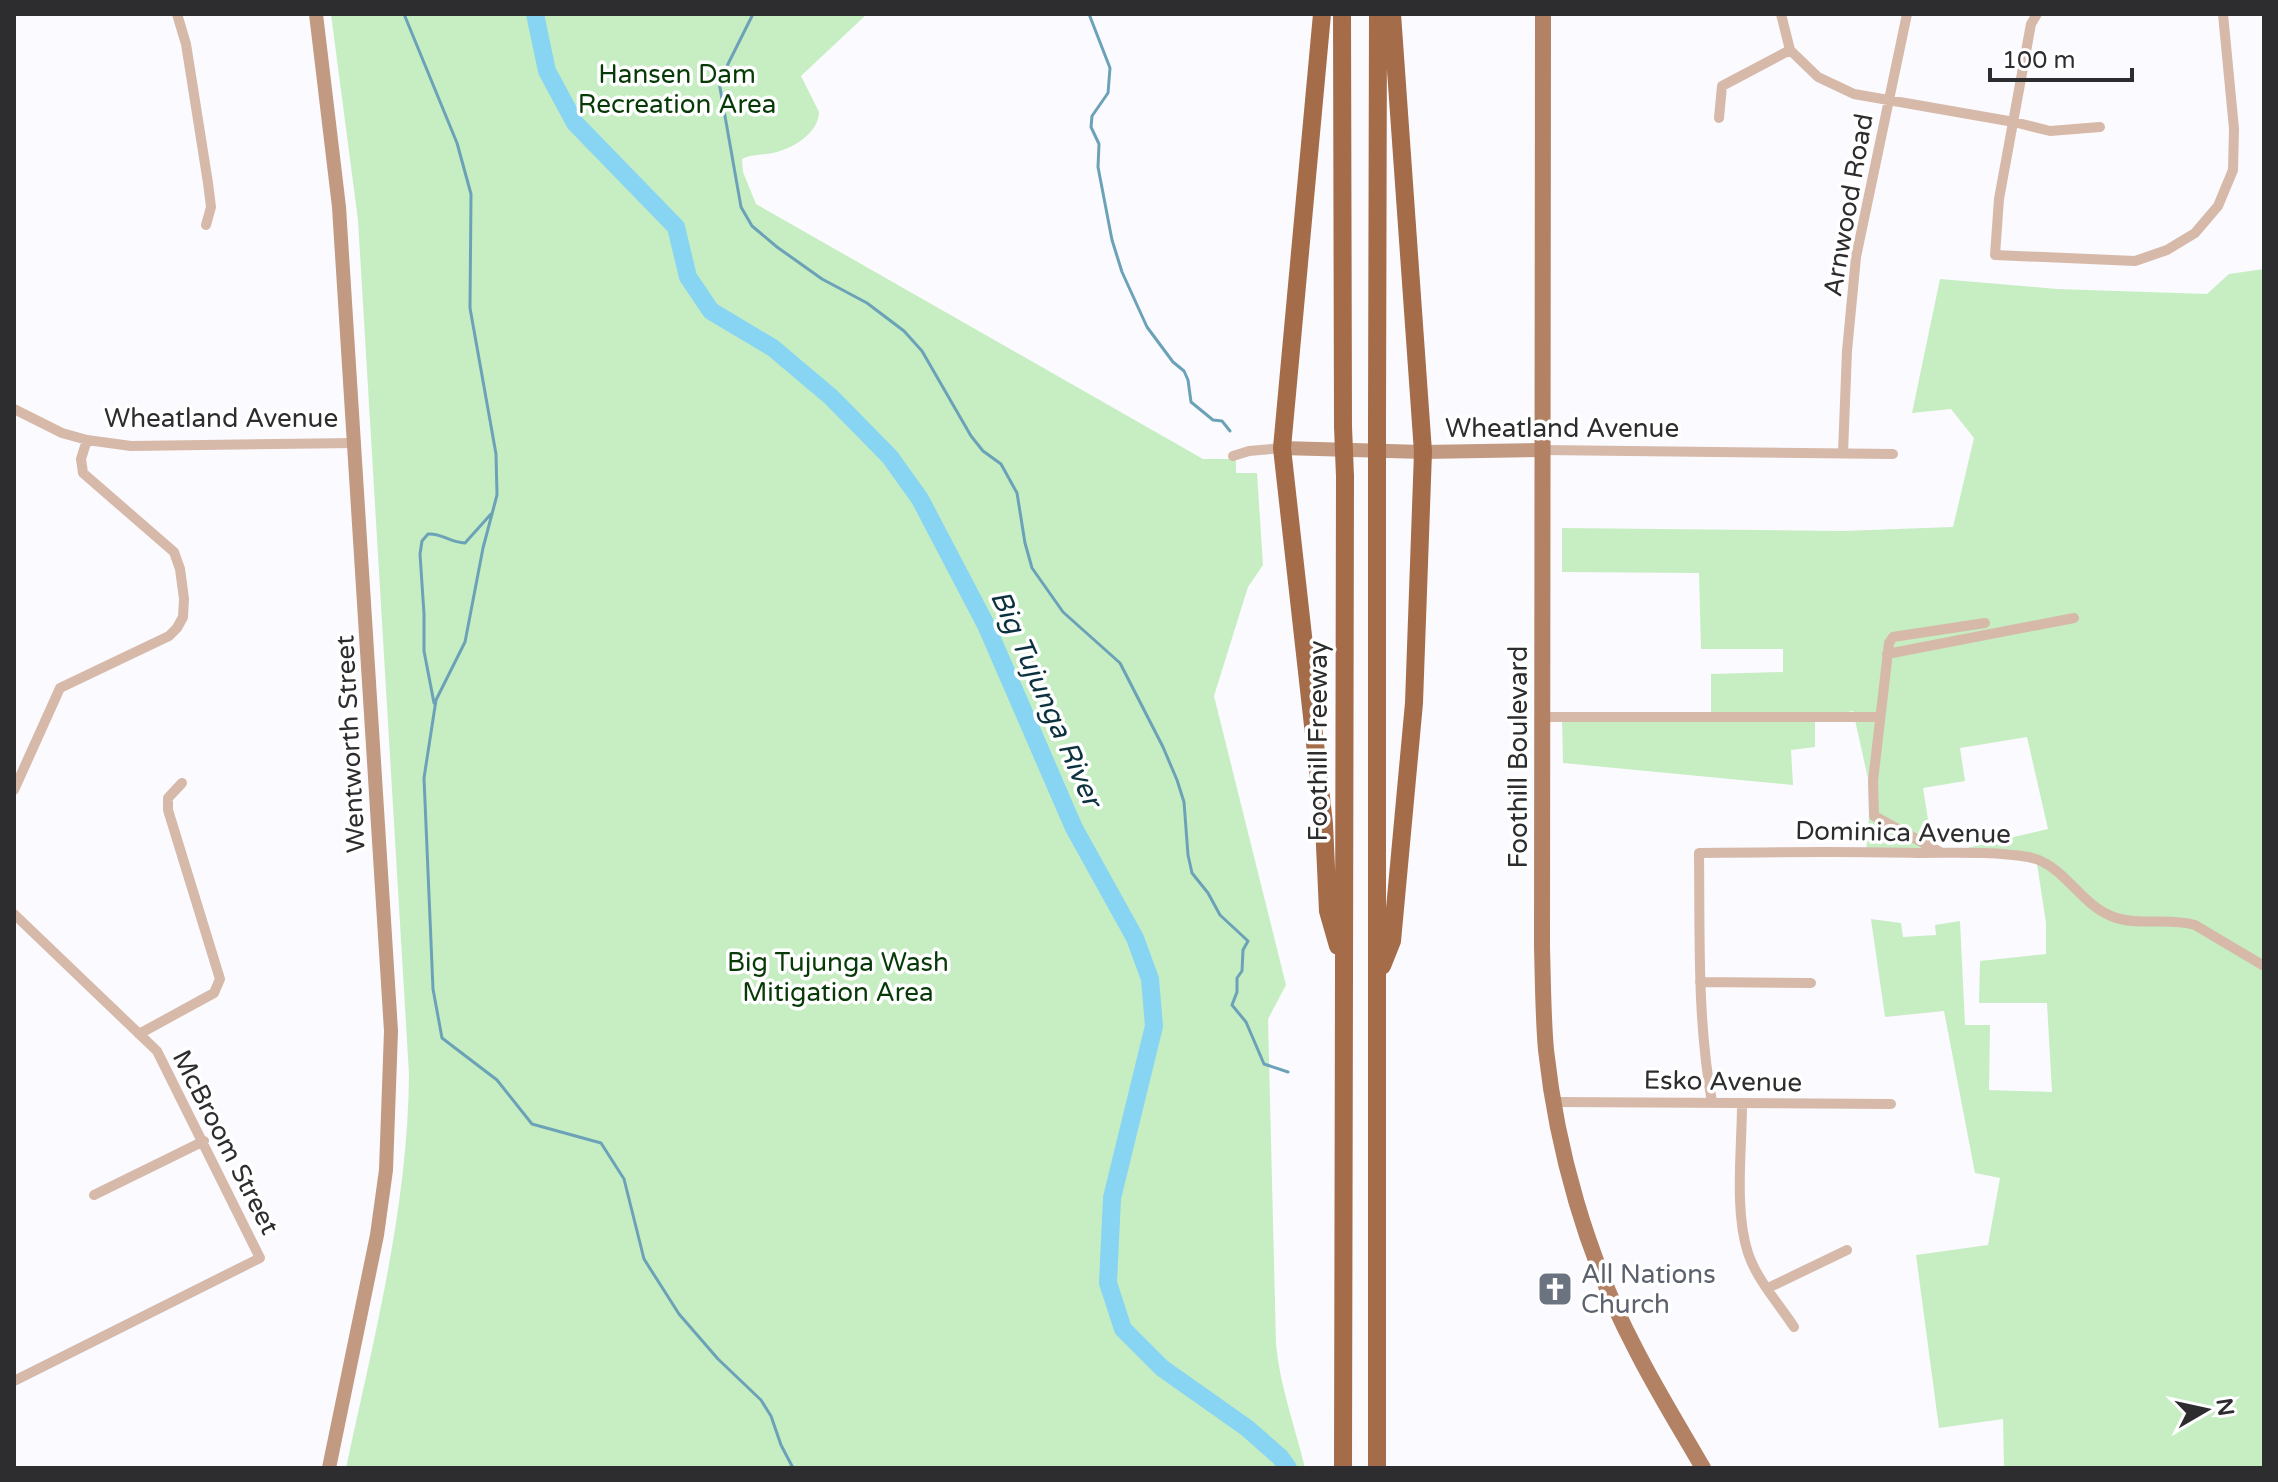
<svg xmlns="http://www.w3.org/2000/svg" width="2278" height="1482" viewBox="0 0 2278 1482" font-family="'Varela Round',sans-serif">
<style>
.green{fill:#c7edc3}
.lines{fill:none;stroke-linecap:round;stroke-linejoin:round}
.stream{stroke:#6ca2b8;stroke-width:3}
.river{stroke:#87d4f3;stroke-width:18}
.street{stroke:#d6b9a9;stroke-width:10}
.secondary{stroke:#c29981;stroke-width:14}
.primary{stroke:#b38163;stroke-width:16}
.highway{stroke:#a56c49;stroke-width:18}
.highway-bridge{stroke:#a56c49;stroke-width:18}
.labels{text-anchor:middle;stroke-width:7;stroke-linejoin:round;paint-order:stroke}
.park-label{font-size:26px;fill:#073a07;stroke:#fff}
.street-label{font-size:26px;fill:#2d2d2f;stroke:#fff}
.worship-label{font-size:26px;fill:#5b616d;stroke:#fff;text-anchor:start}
.water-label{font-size:28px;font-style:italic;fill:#0d323f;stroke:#fff}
</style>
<rect width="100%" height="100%" fill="#fbfaff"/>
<path class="green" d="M 331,14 L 867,14 L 801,76 L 819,112 C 819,135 787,152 767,154 C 757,155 751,155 742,159 L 743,172 L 756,204 L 1203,459 L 1236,459 L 1236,473 L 1257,473 L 1263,565 L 1248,587 L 1214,696 L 1286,985 L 1268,1019 L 1276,1344 C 1280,1387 1295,1427 1305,1468 L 346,1468 C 374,1337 408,1208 409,1074 L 358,220 Z
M 2264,269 L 2264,1468 L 2004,1468 L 2003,1419 L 1939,1428 L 1916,1255 L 1988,1245 L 2000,1178 L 1975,1173 L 1944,1011 L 1885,1017 L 1871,919 L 1901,923 L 1903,937 L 1936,935 L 1935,925 L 1960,921 L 1965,1025 L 1990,1025 L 1989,1090 L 2052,1092 L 2047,1003 L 1979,1003 L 1980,961 L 2046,954 L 2046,923 L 2036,857 L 1967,848 L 2048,829 L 2027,737 L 1960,748 L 1965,781 L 1923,788 L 1933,851 L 1866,853 L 1871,792 L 1853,711 L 1815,718 L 1815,747 L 1791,750 L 1793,785 L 1563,763 L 1562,716 L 1711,716 L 1711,674 L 1783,672 L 1783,649 L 1701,649 L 1699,573 L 1562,572 L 1562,528 L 1843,531 L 1953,527 L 1974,438 L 1951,409 L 1912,413 L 1940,279 L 2057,289 L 2207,294 L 2229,274 Z"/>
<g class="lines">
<path class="stream" d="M 404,14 L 457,143 L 471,194 L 470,308 L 496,454 L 497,495 L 483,548 L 465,642 L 436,700 L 424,778 L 433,989 L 442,1038 L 497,1080 L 532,1124 L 601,1143 L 624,1179 L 644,1259 L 679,1314 L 718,1359 L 761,1400 L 771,1416 L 781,1445 L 793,1468
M 753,14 L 719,82 L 741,207 L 752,226 L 777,247 L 822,279 L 867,303 L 904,331 L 922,351 L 971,436 L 983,451 L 1001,464 L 1017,493 L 1025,543 L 1032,568 L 1063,612 L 1120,663 L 1163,747 L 1177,780 L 1184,802 L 1188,855 L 1192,873 L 1208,893 L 1220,915 L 1248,941 L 1243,950 L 1242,971 L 1237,978 L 1237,992 L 1232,1005 L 1246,1022 L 1264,1064 L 1288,1072
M 1089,14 L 1110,68 L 1108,93 L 1092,116 L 1091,127 L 1099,144 L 1098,167 L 1112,240 L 1122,272 L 1147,327 L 1173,362 L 1184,371 L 1188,380 L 1191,402 L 1213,420 L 1222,421 L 1230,431
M 434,703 L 424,651 L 424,614 L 420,554 L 422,541 L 428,534 C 442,533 449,542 465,543 L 491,514"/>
<path class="river" d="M 535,14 L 547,71 L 575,123 L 676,227 L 688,277 L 711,311 L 773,348 L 831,397 L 890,457 L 920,499 L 986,625 L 1074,828 L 1135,938 L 1150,979 L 1154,1026 L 1112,1198 L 1108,1283 L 1123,1329 L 1162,1368 L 1247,1428 L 1280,1457 L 1288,1468"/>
<path class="street" d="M 177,14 L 186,44 L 208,183 L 211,207 L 206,225
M 1781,14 L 1790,50 L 1818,77 L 1854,94 L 2014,122 L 2050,131 L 2100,127
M 2037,14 L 2031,24 L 1999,199 L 1995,255 L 2135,261 L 2167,250 L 2195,233 L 2218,206 L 2233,170 L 2234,129 L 2223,14
M 1719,118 L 1722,86 L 1790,50
M 14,409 L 62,433 L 87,440 L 81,459 L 83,473 L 174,552 L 180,569 L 184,599 L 183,617 L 177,628 L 169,636 L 60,688 L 14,790
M 87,440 L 131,446 L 356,443
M 1542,450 L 1893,454
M 1843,453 L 1847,351 L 1856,257 L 1907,14
M 1233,456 L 1249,451 L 1282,448
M 1887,654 L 2074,618
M 1542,717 L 1879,717
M 1940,852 L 1874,816 L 1873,781 L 1889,643 L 1893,637 L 1985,623
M 14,914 L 157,1051 L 260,1258 L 14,1381
M 1700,982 L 1811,983
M 139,1034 L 214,993 L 220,979 L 168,810 L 168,798 L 182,783
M 1554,1102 L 1891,1104
M 1712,1102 C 1697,1020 1700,936 1699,853 C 1772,852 1845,851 1918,853 C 1954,853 1992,851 2028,857 C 2063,863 2079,903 2111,916 C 2138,927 2167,917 2195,925 L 2264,966
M 1742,1104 C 1742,1149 1734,1210 1748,1253 C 1757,1280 1779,1304 1794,1327
M 94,1195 L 204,1141
M 1768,1288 L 1847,1250"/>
<path class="secondary" d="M 316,14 L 339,207 L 391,1031 L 386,1170 L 377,1235 L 329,1468
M 1282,448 L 1423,452 L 1542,450"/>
<path class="primary" d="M 1543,14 L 1542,947 C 1543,981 1543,1016 1546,1050 C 1557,1151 1587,1256 1634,1346 C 1655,1388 1680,1428 1703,1468"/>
<path class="highway" d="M 1322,14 L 1282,448 L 1324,824 L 1328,911 L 1338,946
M 1342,14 L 1343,426
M 1377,426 L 1378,14
M 1377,476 L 1377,1468
M 1382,966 L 1392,941 L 1414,703 L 1423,452 L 1392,14
M 1343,1468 L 1345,477"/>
<path class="highway-bridge" d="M 1343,426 L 1345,477
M 1377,476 L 1377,426"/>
</g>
<defs>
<symbol id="church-square" viewBox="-11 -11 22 22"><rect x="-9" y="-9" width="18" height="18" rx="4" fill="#6b7280" stroke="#fff"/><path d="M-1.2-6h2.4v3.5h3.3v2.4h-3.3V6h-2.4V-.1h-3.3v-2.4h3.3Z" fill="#fff"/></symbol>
</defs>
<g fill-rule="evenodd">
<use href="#church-square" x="1535" y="1269" width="40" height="40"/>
</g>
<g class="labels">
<g class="park-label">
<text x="677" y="83">Hansen Dam<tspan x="677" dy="30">Recreation Area</tspan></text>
<text x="838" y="971">Big Tujunga Wash<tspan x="838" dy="30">Mitigation Area</tspan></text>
</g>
<g class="street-label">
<text transform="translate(1848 205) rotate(-80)" y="9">Arnwood Road</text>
<text x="221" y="427">Wheatland Avenue</text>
<text x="1562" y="437">Wheatland Avenue</text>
<text transform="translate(1318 741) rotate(-90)" y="9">Foothill Freeway</text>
<text transform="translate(350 744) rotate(-93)" y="9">Wentworth Street</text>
<text transform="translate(1518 757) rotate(-90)" y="9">Foothill Boulevard</text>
<text transform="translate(1903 832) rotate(1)" y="9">Dominica Avenue</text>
<text transform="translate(1723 1081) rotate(1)" y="9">Esko Avenue</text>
<text transform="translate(226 1142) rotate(63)" y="9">McBroom Street</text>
</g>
<g class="worship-label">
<text x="1581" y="1283">All Nations<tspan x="1581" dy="30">Church</tspan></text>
</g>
<g class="water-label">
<text transform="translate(1047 698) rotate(66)" y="10">Big Tujunga River</text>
</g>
</g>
<rect width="2278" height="1482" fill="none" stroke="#2d2d2f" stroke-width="32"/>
<g transform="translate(2206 1410) rotate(81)" stroke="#ffffff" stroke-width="6" paint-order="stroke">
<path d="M0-6L14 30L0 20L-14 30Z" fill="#2d2d2f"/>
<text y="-12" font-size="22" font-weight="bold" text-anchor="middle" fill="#2d2d2f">N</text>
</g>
<path d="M1990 68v12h142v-12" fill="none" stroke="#2d2d2f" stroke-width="4"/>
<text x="2002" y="68" font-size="24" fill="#2d2d2f" stroke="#ffffff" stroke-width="6" paint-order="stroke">100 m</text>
</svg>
